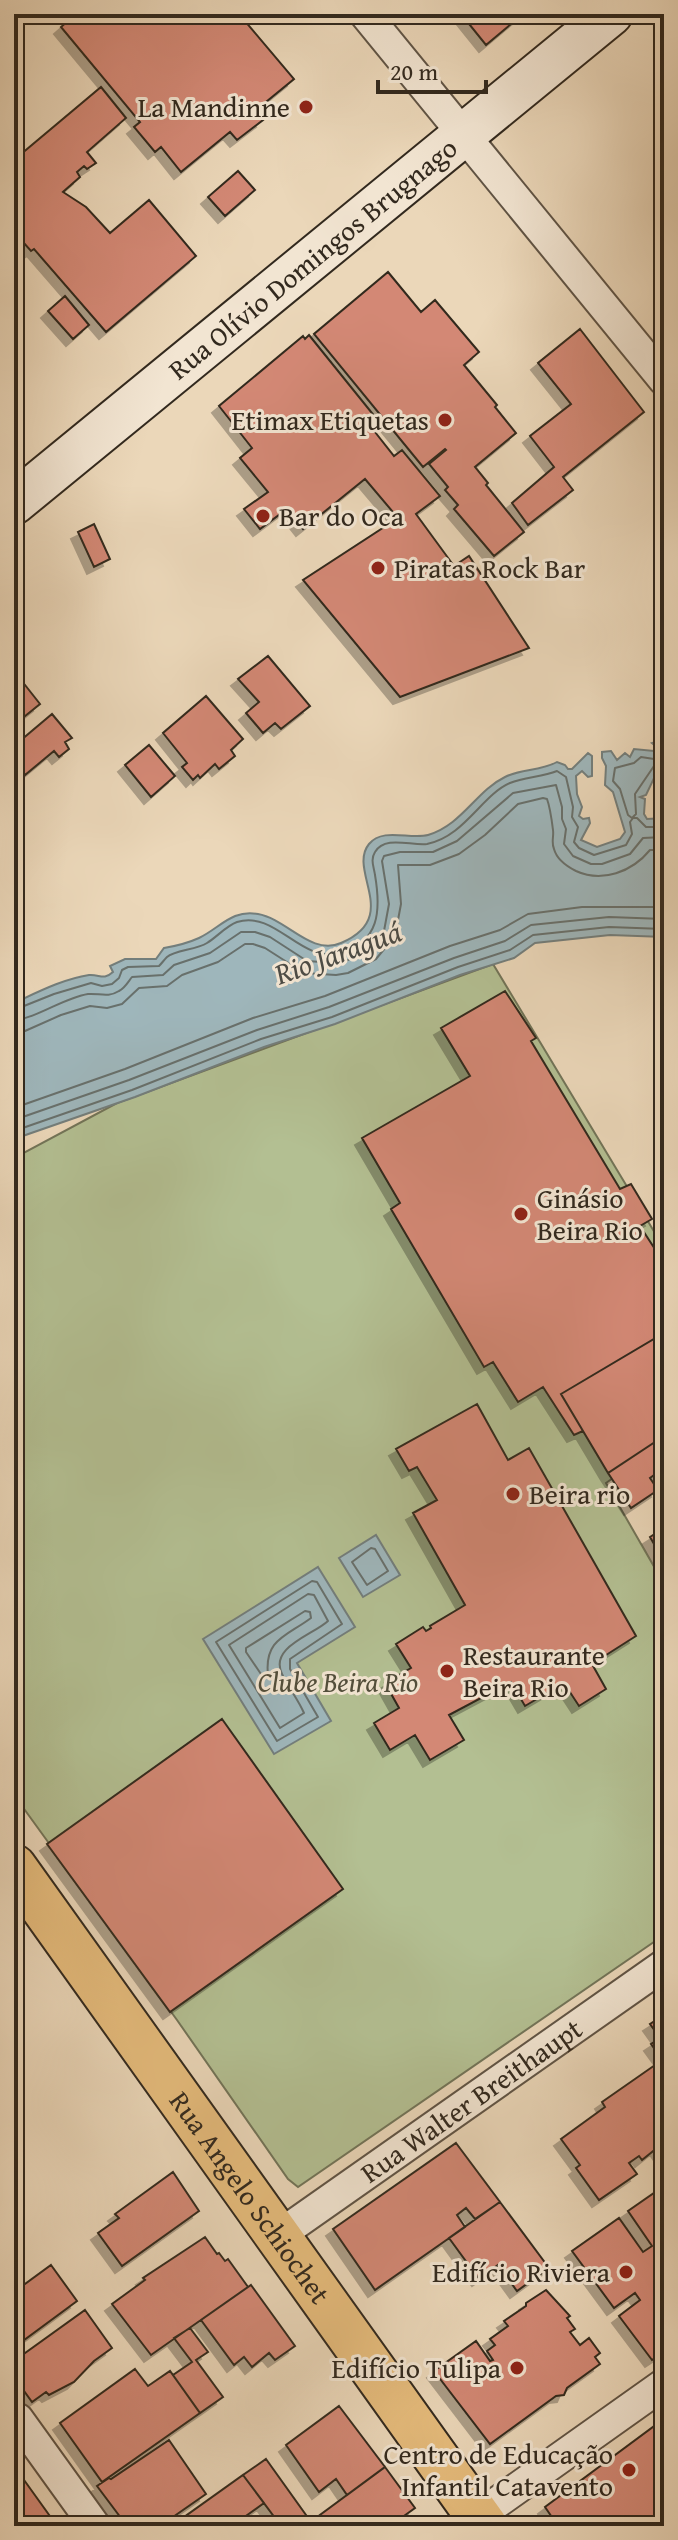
<svg xmlns="http://www.w3.org/2000/svg" width="678" height="2540" viewBox="0 0 678 2540" font-family="'Gentium Book Plus',serif">
<style>
.green{fill:#b3bf92;stroke:#727458;stroke-width:2}
.water{fill:#9eb6bb;stroke:#737e7c;stroke-width:2}
.lines{fill:none;stroke-linecap:round;stroke-linejoin:round}
.shore{stroke:#68706c;stroke-width:2}
.building{fill:#d38874;stroke:#32291e;stroke-width:2;filter:url(#shadow)}
.street-casing{stroke:#605445;stroke-width:34}
.secondary-casing{stroke:#32291e;stroke-width:46}
.primary-casing{stroke:#32291e;stroke-width:48}
.street{stroke:#f2e5d2;stroke-width:30}
.secondary{stroke:#f2e5d2;stroke-width:42}
.primary{stroke:#e6bc7c;stroke-width:44}
.poi-dot{fill:#8f2418;stroke:#f2e5d2;stroke-width:3}
.labels{text-anchor:middle;stroke-width:6;stroke-linejoin:round;paint-order:stroke}
.poi-label{font-size:28px;fill:#32291e;stroke:#f2e5d2;text-anchor:end}
.street-label{font-size:28px;fill:#32291e;stroke:#f2e5d2}
.park-label{font-size:28px;font-style:italic;fill:#524e3b;stroke:#f2e5d2}
.water-label{font-size:30px;font-style:italic;fill:#4d4c45;stroke:#f2e5d2}
</style>
<defs>
<filter id="shadow"><feDropShadow dx="-7" dy="7" stdDeviation="0" flood-color="#0004"/></filter>
</defs>
<rect width="100%" height="100%" fill="#ebd7b9"/>
<filter id="stains"><feTurbulence type="fractalNoise" baseFrequency=".0025" numOctaves="4"/><feColorMatrix values="0 0 0 0 .2 0 0 0 0 .09 0 0 0 0 .02 0 0 0 .5 -.17"/></filter>
<radialGradient id="worn" r=".72"><stop offset=".6" stop-color="#630" stop-opacity="0"/><stop offset="1" stop-color="#630" stop-opacity=".3"/></radialGradient>
<path class="green" d="M 493,964 L 664,1248 L 664,1442 L 606,1483 L 664,1584 L 664,1935 L 298,2187 L 288,2179 L 177,2020 L 14,1795 L 14,1158 L 117,1103 Z"/>
<path class="water" d="M 664,739 L 664,765 L 655,776 L 646,795 L 640,797 L 645,799 L 644,814 L 647,819 L 664,818 L 664,937 L 610,935 L 535,943 L 514,958 L 460,975 L 335,1024 L 264,1047 L 135,1097 L 14,1139 L 14,1003 C 38,992 63,979 89,975 C 100,974 103,981 113,972 L 110,966 L 125,959 L 156,959 L 164,948 C 176,946 188,943 199,938 C 220,928 232,909 258,914 C 287,919 311,956 341,943 C 402,917 347,871 369,844 C 383,827 410,840 428,835 C 462,825 476,791 505,777 C 521,769 541,771 557,762 L 565,765 L 568,769 L 572,769 L 588,753 L 592,756 L 592,776 L 588,777 L 582,771 L 576,776 L 577,794 L 582,807 L 579,816 L 583,819 L 589,818 L 590,823 L 581,840 L 597,847 L 620,839 L 625,832 L 613,792 L 605,785 L 606,766 L 602,758 L 602,752 L 611,751 L 617,760 L 625,753 L 630,757 L 634,749 L 654,751 L 657,747 L 652,743 Z
M 376,1535 L 400,1575 L 363,1597 L 339,1558 Z
M 318,1567 L 355,1627 L 297,1663 L 331,1721 L 274,1754 L 203,1639 Z"/>
<g class="lines">
<path class="shore" d="M 641,757 L 654,759 L 656,763 L 635,794 L 636,814 L 632,818 L 628,815 L 620,789 L 613,781 L 615,768 L 634,763 Z
M 14,1010 L 54,994 L 91,983 L 102,986 L 112,984 L 119,978 L 122,970 L 128,967 L 159,966 C 162,963 164,960 167,957 C 175,950 196,950 207,943 C 217,937 226,926 237,922 C 276,910 300,963 339,953 C 380,943 381,910 375,875 C 374,867 370,860 375,852 C 385,835 411,846 427,844 C 464,837 482,795 510,783 C 525,777 542,777 557,771 L 566,777 L 573,807 L 572,817 L 578,827 L 574,842 L 579,848 L 594,855 L 626,845 L 632,834 L 630,822 L 633,818 L 637,818 L 646,827 L 664,827
M 14,1020 C 38,1018 63,998 88,994 C 99,993 108,998 119,991 C 125,988 128,982 132,977 L 163,975 L 174,965 L 210,953 L 241,932 L 255,932 L 270,937 L 307,961 L 336,963 L 344,962 L 369,949 L 384,931 L 389,904 L 382,861 L 384,856 L 400,852 L 433,852 L 457,841 L 513,793 L 556,785 L 562,807 L 562,819 L 566,829 L 564,844 L 573,856 L 591,864 L 602,864 L 630,854 L 643,838 L 664,837
M 14,1032 L 25,1031 L 61,1015 L 90,1006 L 107,1008 L 122,1004 L 139,988 L 167,986 L 182,975 L 218,962 L 245,944 L 253,944 L 265,948 L 304,973 L 336,975 L 348,973 L 376,959 L 395,936 L 401,904 L 398,865 L 430,865 L 459,854 L 485,835 L 518,804 L 543,798 L 547,799 C 550,807 552,822 553,830 C 554,837 551,842 554,849 C 557,860 566,866 576,871 C 602,883 632,872 650,850 L 664,850
M 14,1108 L 125,1069 L 253,1018 L 325,996 L 450,946 L 500,930 L 528,914 L 582,907 L 664,907
M 14,1120 L 129,1080 L 257,1030 L 329,1007 L 454,958 L 505,941 L 531,925 L 609,917 L 664,919
M 14,1131 L 132,1090 L 261,1039 L 332,1017 L 458,967 L 510,950 L 533,935 L 609,927 L 664,929
M 371,1548 L 375,1549 L 388,1571 L 367,1585 L 352,1562 Z
M 312,1581 L 317,1582 L 342,1624 L 290,1659 L 290,1669 L 318,1717 L 277,1741 L 216,1642 Z
M 308,1594 L 314,1595 L 328,1621 C 313,1635 269,1647 282,1674 C 288,1687 298,1699 304,1713 L 280,1728 L 229,1645 Z
M 305,1611 L 310,1612 L 311,1618 C 287,1636 264,1639 268,1675 L 263,1677 L 246,1652 L 246,1648 Z"/>
</g>
<path class="building" d="M 76,14 L 239,14 L 294,79 L 255,111 L 263,120 L 237,140 L 230,132 L 181,172 L 161,147 L 155,152 L 134,127 L 140,122 L 61,27 Z
M 461,14 L 523,14 L 486,45 Z
M 101,87 L 126,118 L 87,152 L 96,163 L 87,169 L 84,166 L 77,172 L 80,177 L 63,192 L 86,207 L 110,233 L 149,200 L 196,256 L 106,332 L 34,249 L 31,251 L 14,232 L 14,160 Z
M 238,171 L 255,190 L 225,216 L 208,197 Z
M 388,272 L 421,312 L 435,300 L 479,352 L 464,365 L 497,405 L 495,407 L 516,433 L 475,467 L 488,483 L 486,485 L 524,532 L 494,556 L 454,509 L 458,505 L 445,490 L 448,487 L 429,464 L 446,450 L 445,449 L 423,467 L 314,334 Z
M 65,296 L 89,325 L 73,339 L 48,311 Z
M 580,329 L 644,412 L 563,477 L 573,490 L 528,525 L 512,503 L 554,467 L 530,436 L 571,404 L 538,363 Z
M 309,335 L 380,423 L 377,426 L 380,430 L 375,432 L 394,456 L 402,450 L 440,496 L 416,514 L 454,566 L 469,556 L 529,648 L 400,697 L 303,580 L 398,518 L 365,479 L 303,529 L 287,509 L 260,529 L 244,509 L 268,492 L 240,458 L 252,448 L 219,406 L 303,336 L 305,339 Z
M 94,524 L 110,559 L 94,567 L 78,532 Z
M 268,656 L 310,706 L 281,729 L 275,723 L 263,733 L 246,713 L 259,702 L 238,679 Z
M 14,671 L 40,704 L 14,725 Z
M 206,696 L 243,739 L 231,750 L 235,756 L 219,769 L 215,764 L 200,778 L 198,775 L 193,780 L 182,767 L 187,763 L 163,733 Z
M 52,714 L 72,738 L 65,742 L 69,749 L 59,757 L 54,751 L 25,775 L 14,762 L 14,746 Z
M 149,745 L 175,776 L 151,797 L 125,765 Z
M 505,991 L 536,1038 L 531,1041 L 620,1189 L 631,1184 L 652,1219 L 640,1226 L 664,1263 L 664,1333 L 561,1394 L 583,1431 L 574,1435 L 543,1387 L 518,1402 L 493,1362 L 484,1367 L 391,1209 L 400,1203 L 362,1138 L 470,1076 L 441,1028 Z
M 664,1333 L 664,1436 L 608,1473 L 561,1394 Z
M 477,1404 L 508,1460 L 529,1448 L 636,1636 L 592,1664 L 606,1689 L 579,1706 L 564,1683 L 525,1706 L 511,1682 L 449,1715 L 464,1740 L 430,1760 L 415,1735 L 390,1750 L 374,1723 L 399,1708 L 385,1683 L 411,1668 L 396,1644 L 423,1627 L 426,1631 L 431,1628 L 430,1626 L 465,1605 L 413,1513 L 437,1500 L 417,1467 L 409,1471 L 396,1449 Z
M 664,1436 L 664,1484 L 657,1473 L 650,1478 L 658,1490 L 631,1508 L 608,1473 Z
M 664,1528 L 664,1561 L 650,1537 Z
M 222,1719 L 343,1889 L 170,2012 L 47,1844 Z
M 664,2015 L 664,2062 L 651,2044 L 660,2038 L 650,2024 Z
M 655,2065 L 664,2077 L 664,2158 L 657,2148 L 642,2160 L 639,2156 L 629,2163 L 637,2174 L 599,2200 L 576,2168 L 580,2165 L 561,2139 L 605,2107 L 602,2102 Z
M 456,2143 L 500,2202 L 475,2219 L 466,2208 L 457,2215 L 465,2227 L 375,2290 L 333,2229 Z
M 173,2172 L 199,2211 L 122,2266 L 98,2233 L 119,2218 L 115,2214 Z
M 664,2186 L 664,2352 L 652,2360 L 619,2316 L 640,2300 L 635,2293 L 614,2308 L 572,2251 L 619,2218 L 643,2252 L 652,2246 L 628,2211 Z
M 500,2202 L 549,2268 L 517,2291 L 498,2265 L 479,2279 L 449,2238 Z
M 205,2237 L 217,2254 L 219,2253 L 225,2261 L 228,2259 L 248,2287 L 151,2355 L 112,2304 L 145,2280 L 143,2278 Z
M 51,2265 L 77,2301 L 16,2346 L 14,2292 Z
M 251,2285 L 295,2346 L 275,2360 L 269,2353 L 252,2367 L 244,2357 L 234,2365 L 201,2320 Z
M 546,2290 L 570,2316 L 567,2318 L 575,2329 L 570,2332 L 580,2345 L 589,2338 L 600,2353 L 595,2357 L 600,2364 L 567,2388 L 564,2395 L 556,2396 L 490,2444 L 434,2371 L 476,2341 L 490,2361 L 493,2360 L 487,2351 L 495,2345 L 490,2339 L 508,2326 L 504,2321 L 526,2306 L 526,2303 Z
M 85,2310 L 112,2348 L 94,2361 L 74,2382 L 49,2395 L 46,2392 L 32,2402 L 14,2377 L 14,2361 Z
M 190,2328 L 208,2352 L 196,2360 L 223,2397 L 200,2413 L 173,2375 L 192,2362 L 174,2338 Z
M 135,2369 L 148,2386 L 170,2371 L 200,2413 L 102,2482 L 60,2423 Z
M 339,2406 L 385,2467 L 347,2495 L 336,2479 L 319,2492 L 286,2445 Z
M 657,2424 L 664,2433 L 664,2514 L 647,2526 L 558,2526 L 545,2507 Z
M 169,2440 L 206,2494 L 160,2526 L 127,2526 L 97,2486 L 109,2478 L 111,2479 Z
M 266,2459 L 311,2522 L 305,2526 L 281,2526 L 243,2475 Z
M 14,2466 L 52,2519 L 42,2526 L 14,2526 Z
M 385,2467 L 415,2508 L 390,2526 L 305,2526 Z
M 243,2475 L 264,2503 L 239,2521 L 243,2526 L 176,2526 L 182,2522 L 180,2520 Z"/>
<g class="lines">
<defs>
<g id="street">
<path d="M 365,14 L 664,380"/>
<path id="s1" d="M 278,2236 L 664,1965"/>
<path d="M 18,2419 L 95,2526"/>
<path d="M 464,2526 L 664,2384"/>
</g>
<g id="secondary">
<path id="s2" d="M 14,503 L 611,14"/>
</g>
<g id="primary">
<path id="s3" d="M 14,1867 L 485,2526"/>
</g>
</defs>
<use href="#street" class="street-casing"/>
<use href="#secondary" class="secondary-casing"/>
<use href="#primary" class="primary-casing"/>
<use href="#street" class="street"/>
<use href="#secondary" class="secondary"/>
<use href="#primary" class="primary"/>
</g>
<g class="poi-dot">
<circle cx="306" cy="107" r="8"/>
<circle cx="445" cy="420" r="8"/>
<circle cx="263" cy="516" r="8"/>
<circle cx="378" cy="568" r="8"/>
<circle cx="521" cy="1214" r="8"/>
<circle cx="513" cy="1494" r="8"/>
<circle cx="447" cy="1671" r="8"/>
<circle cx="626" cy="2272" r="8"/>
<circle cx="517" cy="2368" r="8"/>
<circle cx="629" cy="2470" r="8"/>
</g>
<g class="labels">
<g class="poi-label">
<text x="290" y="117">La Mandinne</text>
<text x="429" y="430">Etimax Etiquetas</text>
<text x="279" y="526" text-anchor="start">Bar do Oca</text>
<text x="394" y="578" text-anchor="start">Piratas Rock Bar</text>
<text x="537" y="1208" text-anchor="start">Ginásio<tspan x="537" dy="32">Beira Rio</tspan></text>
<text x="529" y="1504" text-anchor="start">Beira rio</text>
<text x="463" y="1665" text-anchor="start">Restaurante<tspan x="463" dy="32">Beira Rio</tspan></text>
<text x="610" y="2282">Edifício Riviera</text>
<text x="501" y="2378">Edifício Tulipa</text>
<text x="613" y="2464">Centro de Educação<tspan x="613" dy="32">Infantil Catavento</tspan></text>
</g>
<g class="street-label">
<text dy="10" stroke="none"><textPath href="#s2" startOffset="386">Rua Olívio Domingos Brugnago</textPath></text>
<text dy="10" stroke="none"><textPath href="#s1" startOffset="236">Rua Walter Breithaupt</textPath></text>
<text dy="10" stroke="none"><textPath href="#s3" startOffset="406">Rua Angelo Schiochet</textPath></text>
</g>
<g class="park-label">
<text x="338" y="1692">Clube Beira Rio</text>
</g>
<g class="water-label">
<text transform="translate(338 953) rotate(-20)" y="10">Rio Jaraguá</text>
</g>
</g>
<rect width="678" height="2540" fill="none" stroke="#ebd7b9" stroke-width="48"/>
<rect x="16" y="16" width="646" height="2508" fill="none" stroke="#32291e" stroke-width="4"/>
<rect x="24" y="24" width="630" height="2492" fill="none" stroke="#32291e" stroke-width="2"/>
<path d="M378 80v12h108v-12" fill="none" stroke="#32291e" stroke-width="4"/>
<text x="390" y="80" font-size="24" fill="#32291e" stroke="#f2e5d2" stroke-width="6" paint-order="stroke">20 m</text>
<rect width="100%" height="100%" filter="url(#stains)"/>
<rect width="100%" height="100%" fill="url(#worn)"/>
</svg>
